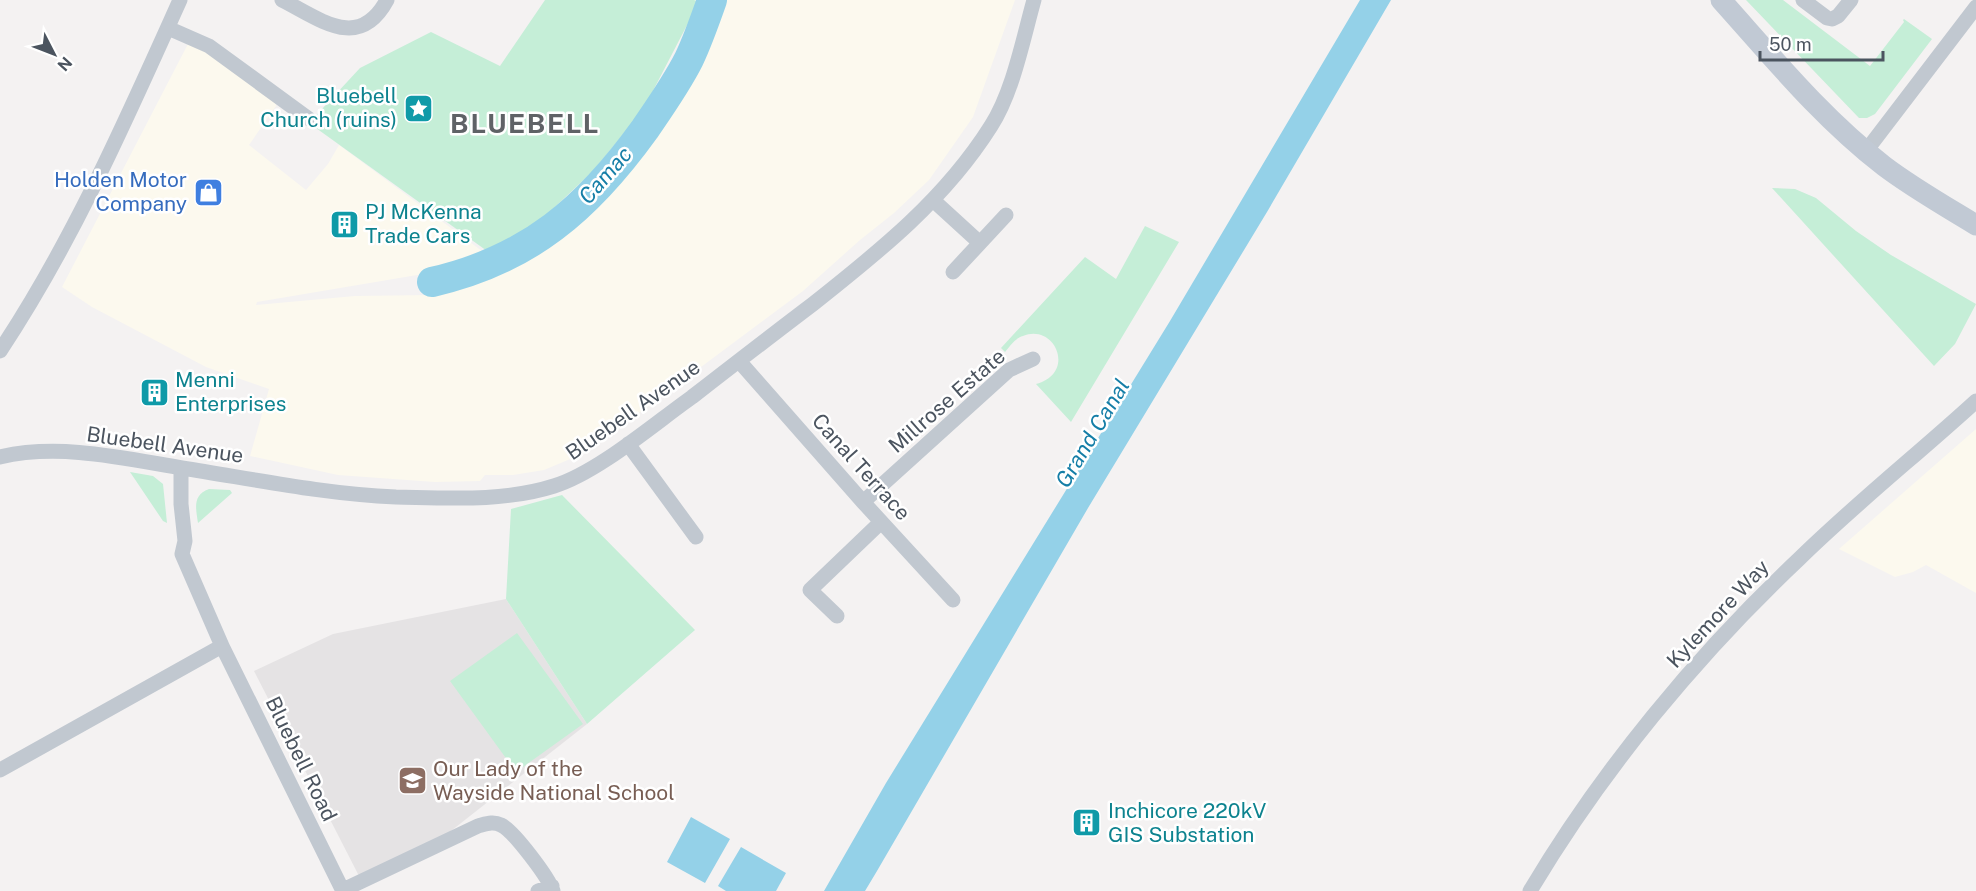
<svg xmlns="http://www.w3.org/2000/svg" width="1976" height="891" viewBox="0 0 1976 891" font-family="'Public Sans',sans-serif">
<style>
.commercial{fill:#fcf9ee}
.education{fill:#e5e3e4}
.green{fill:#c5eed7}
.water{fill:#94d1e8}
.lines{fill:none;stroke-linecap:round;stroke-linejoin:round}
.river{stroke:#94d1e8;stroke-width:30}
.minor{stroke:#c1c8d0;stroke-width:15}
.secondary{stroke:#c1c9d4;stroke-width:21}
.labels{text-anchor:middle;stroke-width:5;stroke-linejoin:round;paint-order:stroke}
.culture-label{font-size:21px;fill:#0d838f;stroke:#fff;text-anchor:start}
.shop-label{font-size:21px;fill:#366cbe;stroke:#fff;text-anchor:end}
.street-label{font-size:21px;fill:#4b545f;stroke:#fff}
.education-label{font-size:21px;fill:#785e54;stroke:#fff;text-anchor:start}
.water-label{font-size:22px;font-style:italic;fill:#157ea7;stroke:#fff}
.district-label{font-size:27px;font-weight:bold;letter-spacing:1.5px;fill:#5f6266;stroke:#fff}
</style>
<rect width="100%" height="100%" fill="#f4f2f2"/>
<path class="commercial" d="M 726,0 L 1015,0 L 973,117 L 929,180 L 894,213 L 860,240 L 803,291 L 646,408 L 575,457 L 544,470 L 513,475 L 485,475 L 480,481 L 435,482 L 338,475 L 250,456 L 269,389 L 206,367 L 92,307 L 62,287 L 189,42 L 209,53 L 275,100 L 276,106 L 249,145 L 306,190 L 328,164 L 339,145 L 486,254 L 455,266 L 429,273 L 257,302 L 256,305 L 355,296 L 431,295 L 482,272 L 511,270 L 558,242 L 594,209 L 643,152 L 683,90 Z
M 1976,429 L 1976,593 L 1926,565 L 1913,572 L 1895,577 L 1839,549 Z"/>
<path class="education" d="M 506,599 L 587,724 L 442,838 L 359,876 L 254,671 L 333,634 Z"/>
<path class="green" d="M 545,0 L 694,0 L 699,2 L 643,110 L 593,171 L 539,222 L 487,251 L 309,123 L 360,68 L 431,32 L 500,66 Z
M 1746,0 L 1783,0 L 1870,66 L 1904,22 L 1903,20 L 1904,19 L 1932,39 L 1875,114 L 1867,118 L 1859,118 Z
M 1772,188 L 1795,189 L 1816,198 L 1856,231 L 1891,255 L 1976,304 L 1955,344 L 1934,366 Z
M 1145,226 L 1179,242 L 1071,422 L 1036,384 C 1077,373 1055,323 1023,336 C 1015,338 1010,346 1005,352 L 1001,348 L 1085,257 L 1116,279 Z
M 130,472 L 153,476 L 163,484 L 167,523 L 163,521 Z
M 209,489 L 230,490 L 232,493 L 198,523 C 196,509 192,495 209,489 Z
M 562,495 L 695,630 L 587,724 L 506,599 L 511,509 Z
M 517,633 L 583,724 L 516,772 L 450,681 Z"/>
<path class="water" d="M 1360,0 L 1391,0 L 1267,212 L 1088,508 L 877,871 L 865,891 L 824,891 L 886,783 L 1170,321 Z
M 691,817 L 730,839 L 705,883 L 667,862 Z
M 741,847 L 786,873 L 776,891 L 726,891 L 718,886 Z"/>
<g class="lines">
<path class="river" d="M 432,282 C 529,260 588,208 645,129 C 660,107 677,83 689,59 C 698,40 705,20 712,0"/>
<path class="minor" d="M 282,0 C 320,19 359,52 387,0
M 1803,0 L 1827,18 L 1832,19 L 1838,16 L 1851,0
M 168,28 L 209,46 L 309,119
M 1866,151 L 1976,7
M 934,201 L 980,243
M 953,272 L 1006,215
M 0,351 C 73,241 126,120 180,0
M 739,361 L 863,502 L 953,600
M 628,444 L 696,537
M 0,457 C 59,443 123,458 182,468 C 253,479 324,494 396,497 C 448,498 504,502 554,486 C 597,473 654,424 692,397 C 732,366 772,335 813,304 C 880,251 945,199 991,126 C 1013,92 1023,39 1034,0
M 181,468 L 181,504 L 185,541 L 182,554 L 222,646
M 863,502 L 1009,370 L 1033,359
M 837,616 L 810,590 L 881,522
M 0,770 L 222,646 L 343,891
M 343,890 L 478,826 C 486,824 493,821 501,825 C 513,830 549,878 553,891
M 538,891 L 552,886
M 1530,891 C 1602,770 1697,655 1799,559 C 1855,504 1918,454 1976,401"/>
<path class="secondary" d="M 1721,0 C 1773,58 1822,118 1884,166 C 1913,188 1945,206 1976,225"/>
</g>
<defs>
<symbol id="sight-square" viewBox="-11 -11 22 22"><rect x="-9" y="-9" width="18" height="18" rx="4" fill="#0f9aa8" stroke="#fff"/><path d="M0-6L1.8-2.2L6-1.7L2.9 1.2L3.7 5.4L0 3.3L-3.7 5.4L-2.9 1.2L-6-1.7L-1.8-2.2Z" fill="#fff"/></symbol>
<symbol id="shop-square" viewBox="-11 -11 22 22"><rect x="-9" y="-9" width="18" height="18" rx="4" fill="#3f7fe0" stroke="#fff"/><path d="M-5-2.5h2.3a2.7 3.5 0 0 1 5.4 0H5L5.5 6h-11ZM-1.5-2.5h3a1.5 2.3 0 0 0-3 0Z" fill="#fff"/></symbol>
<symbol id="building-square" viewBox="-11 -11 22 22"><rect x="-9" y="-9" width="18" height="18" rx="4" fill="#0f9aa8" stroke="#fff"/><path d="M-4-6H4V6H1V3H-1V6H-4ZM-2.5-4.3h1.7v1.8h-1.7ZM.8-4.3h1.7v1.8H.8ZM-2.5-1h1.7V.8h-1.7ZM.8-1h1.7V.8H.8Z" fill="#fff"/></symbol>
<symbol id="school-square" viewBox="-11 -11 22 22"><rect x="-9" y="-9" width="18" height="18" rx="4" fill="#8d6e63" stroke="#fff"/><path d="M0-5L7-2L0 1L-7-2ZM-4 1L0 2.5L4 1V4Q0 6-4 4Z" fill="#fff"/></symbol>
</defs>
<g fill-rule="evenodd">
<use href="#sight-square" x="402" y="92" width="33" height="33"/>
<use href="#shop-square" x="192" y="176" width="33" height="33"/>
<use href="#building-square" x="328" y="208" width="33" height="33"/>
<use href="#building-square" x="138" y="376" width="33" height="33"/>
<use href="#school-square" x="396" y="764" width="33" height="33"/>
<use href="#building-square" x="1070" y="806" width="33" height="33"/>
</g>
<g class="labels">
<g class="culture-label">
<text x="397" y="103" text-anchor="end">Bluebell<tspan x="397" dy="24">Church (ruins)</tspan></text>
<text x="365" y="219">PJ McKenna<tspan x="365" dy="24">Trade Cars</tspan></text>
<text x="175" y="387">Menni<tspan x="175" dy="24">Enterprises</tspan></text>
<text x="1108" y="818">Inchicore 220kV<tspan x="1108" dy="24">GIS Substation</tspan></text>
</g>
<g class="shop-label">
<text x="187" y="187">Holden Motor<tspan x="187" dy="24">Company</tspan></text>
</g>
<g class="street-label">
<text transform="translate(947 401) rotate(-41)" y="7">Millrose Estate</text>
<text transform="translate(633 410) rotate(-35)" y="7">Bluebell Avenue</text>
<text transform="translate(165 445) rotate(8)" y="7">Bluebell Avenue</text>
<text transform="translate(861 467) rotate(48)" y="7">Canal Terrace</text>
<text transform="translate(1718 614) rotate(-47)" y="7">Kylemore Way</text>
<text transform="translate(301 759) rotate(64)" y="7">Bluebell Road</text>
</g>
<g class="education-label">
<text x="433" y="776">Our Lady of the<tspan x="433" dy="24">Wayside National School</tspan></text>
</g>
<g class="water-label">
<text transform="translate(605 175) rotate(-49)" y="8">Camac</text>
<text transform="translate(1092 433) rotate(-59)" y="8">Grand Canal</text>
</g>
<g class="district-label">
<text x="525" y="133">BLUEBELL</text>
</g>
</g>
<g transform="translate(54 54) rotate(132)" stroke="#ffffff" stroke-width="4.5" paint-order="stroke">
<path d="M0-4.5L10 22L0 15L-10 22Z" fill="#4b545f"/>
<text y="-9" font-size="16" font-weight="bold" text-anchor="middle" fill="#4b545f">N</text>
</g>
<path d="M1760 51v9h123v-9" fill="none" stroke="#4b545f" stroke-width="3"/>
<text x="1769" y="51" font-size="18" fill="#4b545f" stroke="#ffffff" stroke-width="4.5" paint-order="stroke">50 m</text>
</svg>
